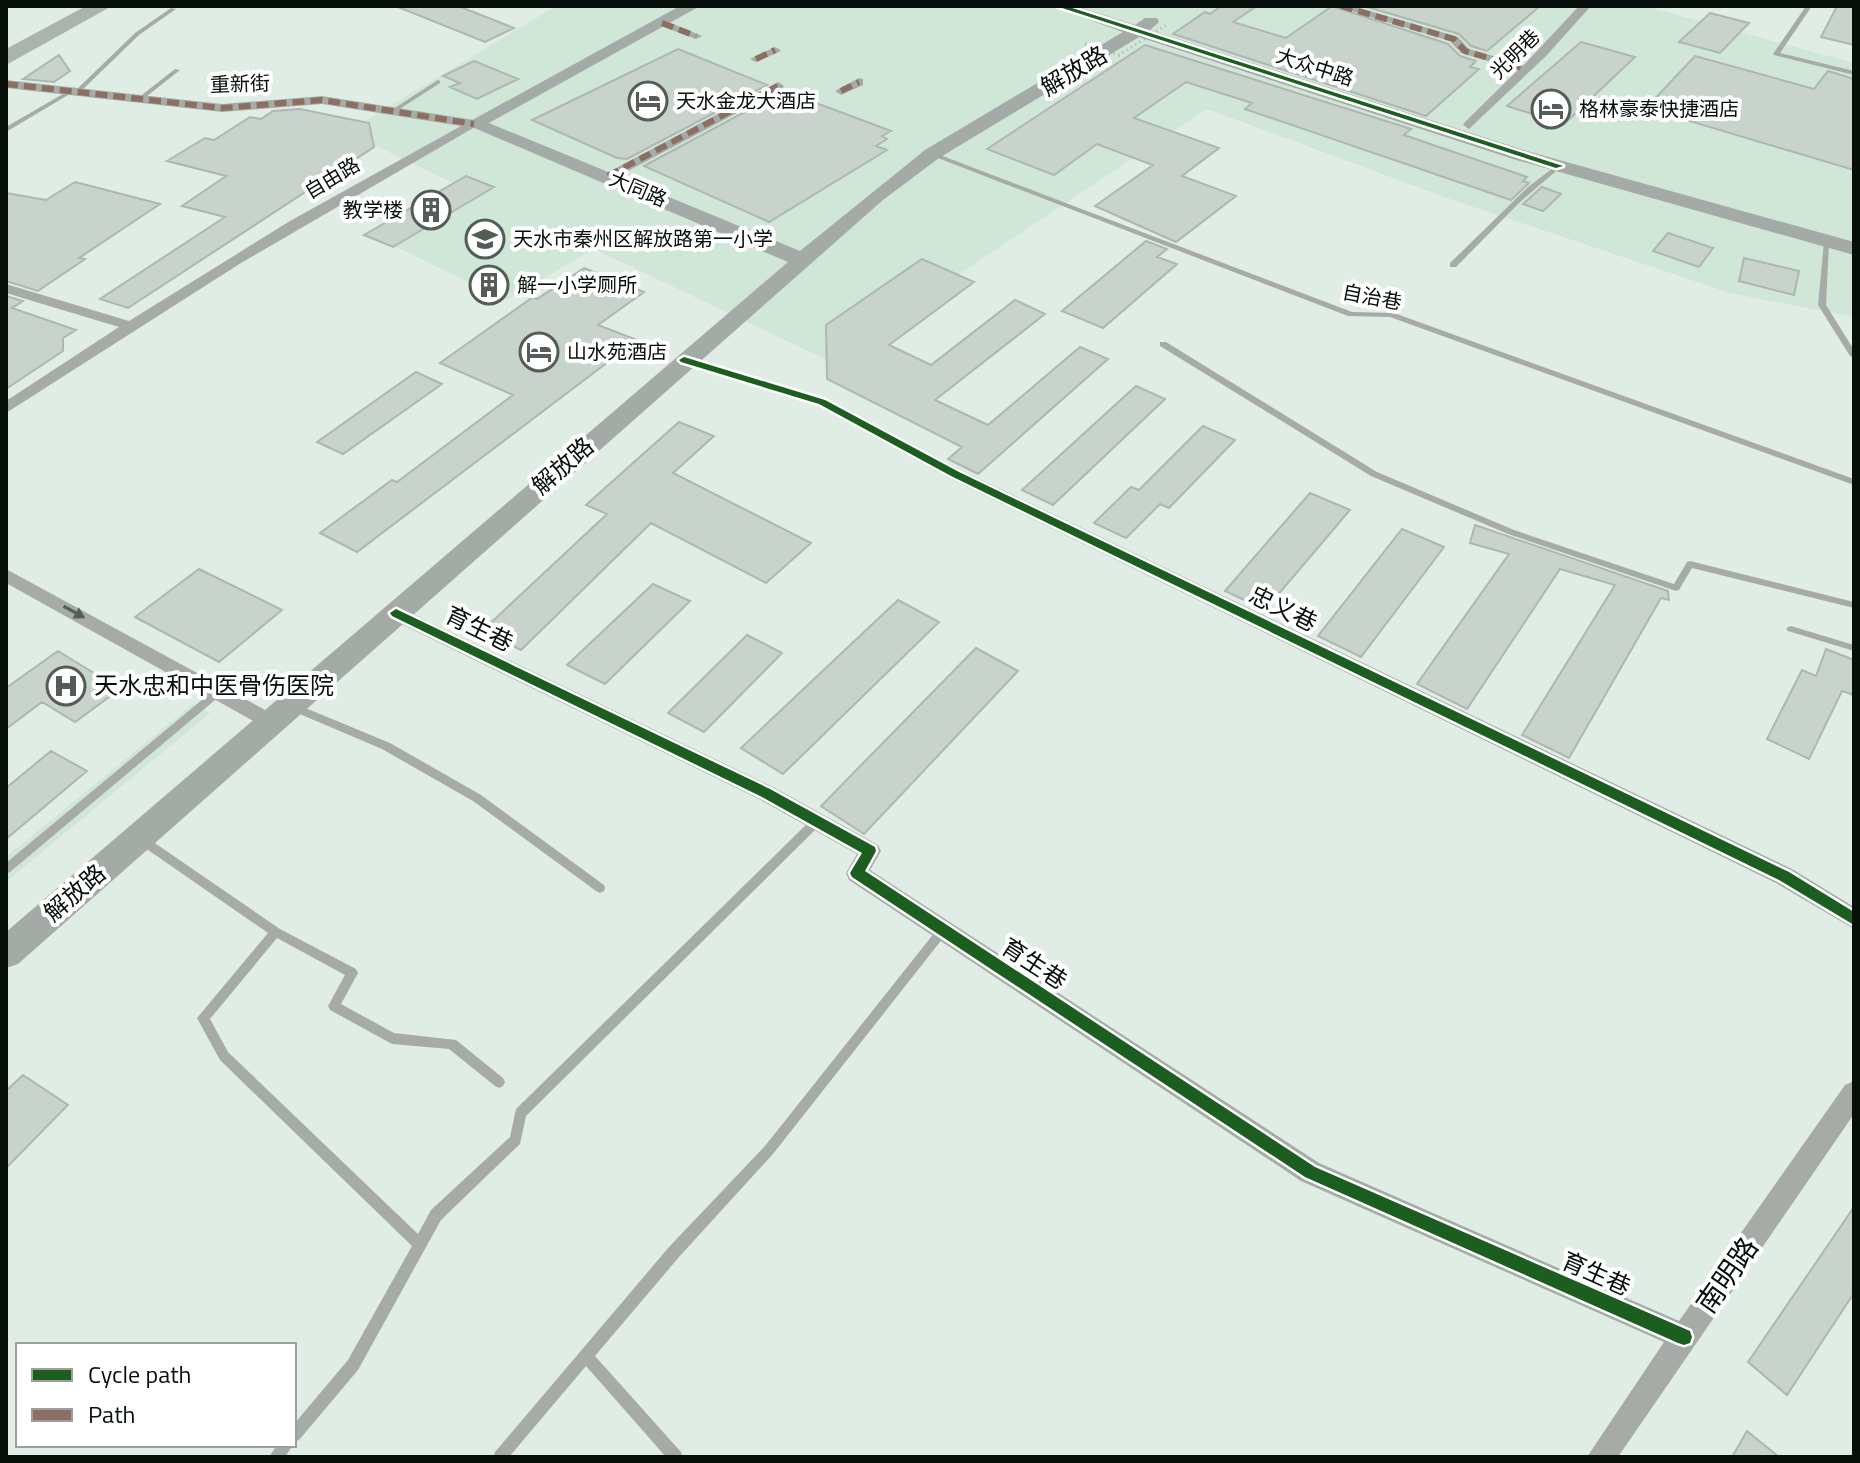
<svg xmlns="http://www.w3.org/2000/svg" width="1860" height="1463" viewBox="0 0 1860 1463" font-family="'Titillium Web','Noto Sans SC',sans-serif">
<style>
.built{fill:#d0e6d7}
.building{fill:#c8d3cc;stroke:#adb7b0;stroke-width:2}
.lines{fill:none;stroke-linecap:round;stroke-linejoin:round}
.lane{fill:#a6aba8;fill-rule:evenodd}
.street{fill:#a6aba8;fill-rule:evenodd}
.secondary{fill:#a4aaa6;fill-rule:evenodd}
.highway{fill:#aab3ad;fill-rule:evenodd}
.path-bridge{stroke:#aab2ad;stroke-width:3;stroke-dasharray:1 4;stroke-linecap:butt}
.quiet{stroke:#8d6e63;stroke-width:6;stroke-dasharray:12 6;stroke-linecap:butt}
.cycleway-casing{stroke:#fff;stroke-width:5}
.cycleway{fill:#1b5e20;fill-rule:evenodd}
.oneway{fill:#565d59}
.labels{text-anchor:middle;stroke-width:8;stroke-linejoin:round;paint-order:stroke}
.far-street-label{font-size:20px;fill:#070f0a;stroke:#fff}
.far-poi-label{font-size:20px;fill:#070f0a;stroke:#fff;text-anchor:start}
.street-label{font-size:24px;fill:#070f0a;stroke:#fff}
.poi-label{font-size:24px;fill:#070f0a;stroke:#fff;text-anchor:start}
.near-street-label{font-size:28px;fill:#070f0a;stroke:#fff}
</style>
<rect width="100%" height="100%" fill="#e0ede4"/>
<path class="built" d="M 556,6 L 1644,6 L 1854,63 L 1854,317 L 1730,293 L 1447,198 L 1207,109 L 829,361 L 594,249 L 506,300 L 367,233 L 453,183 L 347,132 Z
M 193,704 L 210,713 L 6,882 L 6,857 Z"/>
<path class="building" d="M 458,6 L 514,28 L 485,42 L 398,7 Z
M 1221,6 L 1257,6 L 1233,22 L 1286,38 L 1332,6 L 1448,44 L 1460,56 L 1476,61 L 1470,67 L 1479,69 L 1426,116 L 1173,34 L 1205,12 L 1210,14 Z
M 1364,6 L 1540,6 L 1487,51 L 1471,46 L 1459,34 Z
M 1837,6 L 1854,6 L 1854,45 L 1821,37 Z
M 1710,13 L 1749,23 L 1720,53 L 1679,42 Z
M 1581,42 L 1635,57 L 1564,124 L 1507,106 Z
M 1145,45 L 1411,129 L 1404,135 L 1527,177 L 1523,181 L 1529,183 L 1511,200 L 1245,109 L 1252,103 L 1186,82 L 1134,118 L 1219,148 L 1182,176 L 1236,196 L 1176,242 L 1095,206 L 1153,165 L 1097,144 L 1054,175 L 987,149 Z
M 678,49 L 767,85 L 627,159 L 617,158 L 532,120 Z
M 59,55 L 70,71 L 54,82 L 23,79 Z
M 1695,56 L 1814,89 L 1828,71 L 1854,79 L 1854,170 L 1646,108 Z
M 474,61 L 518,79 L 477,99 L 450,87 L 460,83 L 443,76 Z
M 784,91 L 891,131 L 882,136 L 887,139 L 876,146 L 887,150 L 769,222 L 644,166 Z
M 300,109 L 369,123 L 374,147 L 128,308 L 100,299 L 225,217 L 182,206 L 226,176 L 167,161 L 205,138 L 214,140 L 250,117 L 261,119 L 273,111 Z
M 466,176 L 494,187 L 393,247 L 364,235 Z
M 75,182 L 160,204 L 79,258 L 85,259 L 38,291 L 6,281 L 6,193 L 46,200 Z
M 1542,187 L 1561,194 L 1543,211 L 1523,204 Z
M 1668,233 L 1713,248 L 1699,267 L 1653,251 Z
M 1146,241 L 1167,249 L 1157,257 L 1177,264 L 1103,328 L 1062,311 Z
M 1744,258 L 1799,271 L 1794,295 L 1739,281 Z
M 922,259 L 974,282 L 889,345 L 931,365 L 1015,300 L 1045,314 L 935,400 L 988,425 L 1080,347 L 1108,359 L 978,474 L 948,459 L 962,447 L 827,379 L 826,325 Z
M 584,268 L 644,292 L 598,325 L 637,340 L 357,552 L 320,533 L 392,480 L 397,482 L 513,395 L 440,363 L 533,297 L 537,299 Z
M 6,296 L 23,301 L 12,308 L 76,330 L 63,338 L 63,351 L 6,389 Z
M 416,372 L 442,384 L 343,454 L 317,442 Z
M 1136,386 L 1165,399 L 1053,505 L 1022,490 Z
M 679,422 L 714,436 L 673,473 L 811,543 L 766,583 L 651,523 L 521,650 L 482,631 L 607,514 L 586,505 Z
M 1203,426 L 1235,440 L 1169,508 L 1160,504 L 1126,538 L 1094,523 L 1131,487 L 1139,490 Z
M 1310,493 L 1350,510 L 1265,610 L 1225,591 Z
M 1475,525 L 1668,591 L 1669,600 L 1661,598 L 1569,758 L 1522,735 L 1615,585 L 1560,569 L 1467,709 L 1417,684 L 1509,554 L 1470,543 Z
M 1402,529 L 1444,547 L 1361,657 L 1318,636 Z
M 199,569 L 282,610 L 219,662 L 135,617 Z
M 653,584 L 690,601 L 605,684 L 567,665 Z
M 898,600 L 939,622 L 783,774 L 741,748 Z
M 747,635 L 782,653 L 704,732 L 668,713 Z
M 976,648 L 1018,671 L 864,834 L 821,806 Z
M 1826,649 L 1854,660 L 1854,695 L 1842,691 L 1809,759 L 1767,739 L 1802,670 L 1816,676 Z
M 58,651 L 120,689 L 75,722 L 42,702 L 6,729 L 6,688 Z
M 51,751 L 87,771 L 6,839 L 6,788 Z
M 23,1075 L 68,1105 L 6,1168 L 6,1091 Z
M 1854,1207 L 1854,1293 L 1787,1395 L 1748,1362 Z
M 1747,1431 L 1779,1457 L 1732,1457 Z"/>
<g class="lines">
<path class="lane" d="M 1806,6 L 1812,6 L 1780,53 L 1854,71 L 1854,75 L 1774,55 L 1773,54 Z
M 171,8 L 176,9 L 139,35 L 78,94 L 74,94 L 74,92 L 135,33 Z
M 175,69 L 180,70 L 142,100 L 138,100 L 138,98 Z
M 438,80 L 440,81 L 440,83 L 395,112 L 390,111 Z
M 68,91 L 73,92 L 6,132 L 6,127 Z
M 932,152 L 1352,312 L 1394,313 L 1854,479 L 1854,485 L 1390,317 L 1348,316 L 930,155 L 929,154 Z
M 1557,165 L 1562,166 L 1520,202 L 1456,267 L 1450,267 L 1450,263 L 1528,187 Z
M 1824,242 L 1829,243 L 1826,305 L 1854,350 L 1854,358 L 1850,356 L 1818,305 Z
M 1160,342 L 1166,342 L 1377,472 L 1514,530 L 1674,584 L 1687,562 L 1690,561 L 1854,602 L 1854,608 L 1692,568 L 1679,590 L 1676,591 L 1508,534 L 1371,476 L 1160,346 Z
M 1791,626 L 1854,645 L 1854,651 L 1788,631 L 1786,629 L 1788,627 Z
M 218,688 L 223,692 L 221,695 L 10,872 L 6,874 L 6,863 L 215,689 Z
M 291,702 L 390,743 L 481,795 L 604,885 L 605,888 L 604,891 L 600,893 L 596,891 L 473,801 L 382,749 L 288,709 L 286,706 Z
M 816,818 L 820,819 L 821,822 L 820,825 L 526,1116 L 520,1144 L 441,1220 L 358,1370 L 299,1440 L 294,1442 L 294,1424 L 348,1360 L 412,1246 L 220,1060 L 197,1018 L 268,933 L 138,843 L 137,840 L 138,837 L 142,836 L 146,837 L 280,929 L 356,969 L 358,973 L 341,1004 L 394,1033 L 456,1040 L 503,1078 L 505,1082 L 503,1086 L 499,1088 L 495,1086 L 449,1049 L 392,1044 L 330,1010 L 328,1006 L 345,975 L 277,938 L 210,1019 L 228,1052 L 418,1234 L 431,1210 L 510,1137 L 516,1109 L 812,819 Z
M 943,925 L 947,927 L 949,930 L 947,933 L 773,1154 L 679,1257 L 595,1356 L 681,1452 L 683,1457 L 666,1457 L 586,1366 L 509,1457 L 493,1457 L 495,1452 L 669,1247 L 765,1146 L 939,927 Z
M 277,1445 L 293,1445 L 285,1457 L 269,1457 Z"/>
<path class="street" d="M 1335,6 L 1353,6 L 1458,37 L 1469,49 L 1524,65 L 1579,6 L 1591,6 L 1546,56 L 1469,129 L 1463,125 L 1465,122 L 1518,70 L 1461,53 L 1450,41 Z
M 658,21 L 666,21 L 702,36 L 696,39 L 658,25 Z
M 775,47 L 781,50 L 779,52 L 756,62 L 750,59 Z
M 859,78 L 863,79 L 863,85 L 841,95 L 835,91 Z
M 6,80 L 222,104 L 322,96 L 474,120 L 480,124 L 241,263 L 6,413 L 6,401 L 119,327 L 6,293 L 6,284 L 129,321 L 290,221 L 461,126 L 322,104 L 222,112 L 6,88 Z
M 778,82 L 784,86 L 782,89 L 613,179 L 601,176 Z
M 684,355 L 828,399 L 961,470 L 1792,869 L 1854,907 L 1854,929 L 1776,883 L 949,478 L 816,405 L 679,363 L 679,357 Z
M 6,569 L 278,717 L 281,722 L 278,727 L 264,727 L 6,583 Z
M 396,606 L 773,787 L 878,845 L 881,851 L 870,870 L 1319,1163 L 1679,1321 L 1845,1085 L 1854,1081 L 1854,1114 L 1618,1457 L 1587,1457 L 1664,1342 L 1301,1181 L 849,880 L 846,873 L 857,854 L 759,799 L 389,618 L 387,613 Z"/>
<path class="secondary" d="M 680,6 L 700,6 L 489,123 L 800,251 L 925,150 L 1123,32 L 1051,6 L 1076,6 L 1135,25 L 1145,18 L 1157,18 L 1159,22 L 1150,30 L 1527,151 L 1854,242 L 1854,255 L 1513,159 L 1139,37 L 939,158 L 883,200 L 18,964 L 6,968 L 6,932 L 788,262 L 465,124 Z"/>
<path class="highway" d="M 86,6 L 112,6 L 6,65 L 6,49 Z"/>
<path class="path-bridge" d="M 1085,44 L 1119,55 L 1168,24"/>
<path class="quiet" d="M 1341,6 L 1454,39 L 1465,51 L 1526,69
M 662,23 L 696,36
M 756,59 L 775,50
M 6,84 L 222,108 L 322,100 L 474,124
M 841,91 L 859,82
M 608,176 L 778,86"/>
<defs>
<path id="cycleway" d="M 1056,6 L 1066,6 L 1563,166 L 1556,168 Z
M 684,357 L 825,400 L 959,472 L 1789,872 L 1854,912 L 1854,925 L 1779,880 L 951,476 L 819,404 L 681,362 L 679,360 Z
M 396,609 L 770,789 L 875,847 L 876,851 L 865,871 L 1315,1167 L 1690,1331 L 1692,1337 L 1690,1343 L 1684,1345 L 1678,1343 L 1305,1177 L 852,877 L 850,873 L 862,853 L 762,797 L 392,616 L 390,613 Z"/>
</defs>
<use href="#cycleway" class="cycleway-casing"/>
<use href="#cycleway" class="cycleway"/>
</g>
<defs><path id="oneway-solid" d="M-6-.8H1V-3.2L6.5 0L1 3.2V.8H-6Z" transform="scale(2)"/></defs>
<use class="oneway" href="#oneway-solid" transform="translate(74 612) rotate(29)"/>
<defs>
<symbol id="hotel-ring" viewBox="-11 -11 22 22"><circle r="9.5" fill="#fff" stroke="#535d56" stroke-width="1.5"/><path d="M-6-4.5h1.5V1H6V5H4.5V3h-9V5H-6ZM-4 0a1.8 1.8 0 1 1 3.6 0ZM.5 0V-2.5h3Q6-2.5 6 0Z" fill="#535d56"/></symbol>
<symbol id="building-ring" viewBox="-11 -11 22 22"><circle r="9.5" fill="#fff" stroke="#535d56" stroke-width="1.5"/><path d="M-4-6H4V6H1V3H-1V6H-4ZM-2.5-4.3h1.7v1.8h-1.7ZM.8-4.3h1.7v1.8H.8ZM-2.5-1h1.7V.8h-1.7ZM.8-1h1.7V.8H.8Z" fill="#535d56"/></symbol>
<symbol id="school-ring" viewBox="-11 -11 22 22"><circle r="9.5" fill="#fff" stroke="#535d56" stroke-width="1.5"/><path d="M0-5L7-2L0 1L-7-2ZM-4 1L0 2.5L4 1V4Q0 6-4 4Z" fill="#535d56"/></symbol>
<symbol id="hospital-ring" viewBox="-11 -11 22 22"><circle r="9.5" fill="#fff" stroke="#535d56" stroke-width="1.5"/><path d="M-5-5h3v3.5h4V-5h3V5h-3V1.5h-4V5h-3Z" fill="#535d56"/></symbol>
</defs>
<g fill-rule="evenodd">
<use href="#hotel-ring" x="626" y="79" width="44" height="44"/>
<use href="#hotel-ring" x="1529" y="87" width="44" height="44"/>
<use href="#building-ring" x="409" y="188" width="44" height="44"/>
<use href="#school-ring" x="463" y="217" width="44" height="44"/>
<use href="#building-ring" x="467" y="263" width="44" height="44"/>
<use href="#hotel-ring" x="517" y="330" width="44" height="44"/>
<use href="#hospital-ring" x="44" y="664" width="44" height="44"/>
</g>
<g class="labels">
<g class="far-street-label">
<text transform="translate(1515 54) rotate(-45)" y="7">光明巷</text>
<text transform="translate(1315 67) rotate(18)" y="7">大众中路</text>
<text transform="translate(240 84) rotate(-2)" y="7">重新街</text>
<text transform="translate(332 178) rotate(-31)" y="7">自由路</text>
<text transform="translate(638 189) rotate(23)" y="7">大同路</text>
<text transform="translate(1372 297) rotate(11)" y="7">自治巷</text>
</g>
<g class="far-poi-label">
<text x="676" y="108">天水金龙大酒店</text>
<text x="1579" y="116">格林豪泰快捷酒店</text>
<text x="403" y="217" text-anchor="end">教学楼</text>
<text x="513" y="246">天水市秦州区解放路第一小学</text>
<text x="517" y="292">解一小学厕所</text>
<text x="567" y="359">山水苑酒店</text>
</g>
<g class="street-label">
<text transform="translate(1074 71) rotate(-31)" y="8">解放路</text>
<text transform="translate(563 466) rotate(-41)" y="8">解放路</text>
<text transform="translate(1283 609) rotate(26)" y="8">忠义巷</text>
<text transform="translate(479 629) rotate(26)" y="8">育生巷</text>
<text transform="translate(75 893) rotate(-41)" y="8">解放路</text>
<text transform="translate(1034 964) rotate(33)" y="8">育生巷</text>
<text transform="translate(1596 1274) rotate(24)" y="8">育生巷</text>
</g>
<g class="poi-label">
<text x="94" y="694">天水忠和中医骨伤医院</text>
</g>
<g class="near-street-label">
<text transform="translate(1727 1275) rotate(-55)" y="10">南明路</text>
</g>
</g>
<rect width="1860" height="1463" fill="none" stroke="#070f0a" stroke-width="16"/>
<rect x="16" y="1343" width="280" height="104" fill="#ffffff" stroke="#9c9f9d" stroke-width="2"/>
<rect x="32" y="1369" width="40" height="12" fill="#1b5e20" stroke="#9c9f9d" stroke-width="2"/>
<text x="88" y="1383" font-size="24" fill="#070f0a">Cycle path</text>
<rect x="32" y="1409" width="40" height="12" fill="#8d6e63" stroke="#9c9f9d" stroke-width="2"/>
<text x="88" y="1423" font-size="24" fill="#070f0a">Path</text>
</svg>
